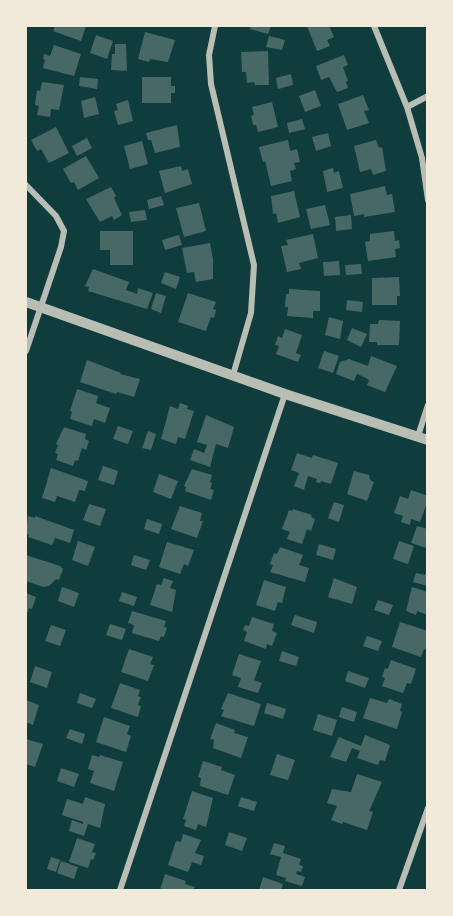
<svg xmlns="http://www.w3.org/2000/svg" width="453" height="916" viewBox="0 0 453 916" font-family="'Source Serif 4',serif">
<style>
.building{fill:#486865}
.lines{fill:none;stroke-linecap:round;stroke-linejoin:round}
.minor{stroke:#b8beb3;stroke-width:6}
.tertiary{stroke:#b8beb3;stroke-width:10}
</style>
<rect width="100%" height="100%" fill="#0f3d3e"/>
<path class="building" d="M 55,26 L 86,26 L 81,41 L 53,31 Z
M 251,26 L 271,26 L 268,34 L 250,29 Z
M 307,26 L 329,26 L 334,37 L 327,40 L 330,46 L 317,51 Z
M 145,32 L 175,40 L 168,62 L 150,59 L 149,62 L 138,59 Z
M 96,35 L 113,41 L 107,59 L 90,53 Z
M 269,36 L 285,40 L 282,50 L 266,47 Z
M 115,44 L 126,44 L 127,71 L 111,70 L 112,54 L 115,54 Z
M 54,45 L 81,54 L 74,76 L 43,68 L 45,60 L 43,59 L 44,54 L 50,56 Z
M 268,51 L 269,85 L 255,85 L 254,82 L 247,83 L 246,72 L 242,72 L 241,52 Z
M 344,55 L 348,65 L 343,67 L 348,81 L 346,82 L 348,88 L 337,92 L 329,77 L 321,80 L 316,66 Z
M 291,74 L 293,85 L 278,89 L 276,78 Z
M 80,77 L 98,79 L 97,89 L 79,86 Z
M 142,77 L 171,77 L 171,86 L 175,86 L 175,93 L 171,93 L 171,103 L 142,103 Z
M 42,82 L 64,85 L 59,110 L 51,109 L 50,117 L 37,115 L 39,106 L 35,105 L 37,90 L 40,91 Z
M 315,90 L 321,106 L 305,112 L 299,96 Z
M 363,95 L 369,110 L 364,111 L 369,123 L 347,130 L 338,104 Z
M 95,97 L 99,114 L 84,118 L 81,101 Z
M 128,100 L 133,121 L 118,125 L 114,111 L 118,110 L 116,104 Z
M 272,102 L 278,127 L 258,132 L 256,125 L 253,125 L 251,116 L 254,115 L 252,107 Z
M 302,119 L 305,129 L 289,133 L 287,123 Z
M 177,125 L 180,147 L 155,153 L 151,140 L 148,140 L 146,133 Z
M 56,127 L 69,153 L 49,163 L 41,149 L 37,151 L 31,140 Z
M 328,133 L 331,146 L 316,151 L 312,137 Z
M 87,138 L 92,148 L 77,156 L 72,146 Z
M 288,140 L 290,151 L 297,149 L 300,162 L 294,163 L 296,169 L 290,171 L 292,181 L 271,186 L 265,161 L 263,162 L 259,147 Z
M 376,140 L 379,148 L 382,147 L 386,171 L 373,175 L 371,169 L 360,172 L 354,146 Z
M 142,141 L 148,164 L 130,169 L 124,146 Z
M 86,156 L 99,178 L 78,190 L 74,182 L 71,183 L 63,169 Z
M 181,166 L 182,171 L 188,169 L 192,184 L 165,193 L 159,171 Z
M 333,168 L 334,173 L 339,171 L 343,188 L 327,192 L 323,171 Z
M 385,186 L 387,195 L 392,194 L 395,212 L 364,217 L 364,214 L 354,216 L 350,194 Z
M 111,187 L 116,196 L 114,198 L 122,215 L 114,220 L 112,216 L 100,222 L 86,199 Z
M 294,191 L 300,217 L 278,223 L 276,213 L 273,214 L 271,196 Z
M 161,196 L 164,205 L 149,209 L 147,200 Z
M 199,203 L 206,231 L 184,237 L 176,208 Z
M 325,205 L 330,225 L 311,229 L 306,209 Z
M 145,210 L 147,220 L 131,222 L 129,212 Z
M 351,215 L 352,229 L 336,231 L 335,217 Z
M 100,231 L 133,231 L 133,265 L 110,265 L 110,250 L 100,250 Z
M 394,231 L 395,241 L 399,240 L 400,248 L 395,249 L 396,257 L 368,261 L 365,242 L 370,241 L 370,234 Z
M 313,234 L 318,258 L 299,263 L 301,269 L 287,272 L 281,246 L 288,245 L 286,240 Z
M 179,235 L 182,245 L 165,250 L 162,240 Z
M 210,243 L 213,259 L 213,279 L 196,282 L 194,272 L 187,273 L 182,248 Z
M 339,261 L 340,275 L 324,276 L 323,262 Z
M 361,264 L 362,274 L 346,275 L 345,265 Z
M 93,269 L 129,282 L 126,290 L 137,294 L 138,288 L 153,293 L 147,309 L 88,291 L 89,287 L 85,286 Z
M 165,272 L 180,277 L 176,289 L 161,283 Z
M 399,277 L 400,296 L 397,296 L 397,305 L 372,305 L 372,278 Z
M 289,289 L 320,291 L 320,311 L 313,311 L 313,318 L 287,316 L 288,307 L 285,307 L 286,294 L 289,294 Z
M 156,293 L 166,296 L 161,313 L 151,309 Z
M 188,293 L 216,302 L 213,309 L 216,310 L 214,318 L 211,317 L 206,331 L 178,322 Z
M 347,300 L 363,302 L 362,312 L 346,310 Z
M 329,317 L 343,321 L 340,339 L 325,335 Z
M 379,320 L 400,321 L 399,345 L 377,345 L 377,342 L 369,342 L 370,324 L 378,324 Z
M 352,328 L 367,334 L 361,347 L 347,340 Z
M 285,329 L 302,335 L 296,353 L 301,355 L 298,362 L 276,354 L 279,346 L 275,345 L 278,336 L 282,338 Z
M 324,351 L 339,356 L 333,373 L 318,368 Z
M 371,356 L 397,366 L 385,392 L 367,385 L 369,380 L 364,377 L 357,374 L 354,381 L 336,374 L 340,362 L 349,359 L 368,366 Z
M 87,360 L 121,373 L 120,374 L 140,379 L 134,397 L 117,392 L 116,394 L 80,382 Z
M 77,389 L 98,396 L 96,403 L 110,408 L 105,423 L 94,419 L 92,426 L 70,419 L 72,412 L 70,411 Z
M 180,403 L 188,406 L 187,409 L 194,411 L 185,439 L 178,437 L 176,444 L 161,439 L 170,406 L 178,409 Z
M 206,415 L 234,427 L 228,448 L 216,444 L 210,467 L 190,460 L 194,449 L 204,453 L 207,445 L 197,442 Z
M 118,426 L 133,431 L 128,444 L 113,439 Z
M 64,427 L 86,434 L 85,439 L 89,441 L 86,450 L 82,448 L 78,461 L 75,460 L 73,466 L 56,460 L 58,454 L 55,453 L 58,445 L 56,444 Z
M 148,431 L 156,434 L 151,450 L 142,448 Z
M 297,453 L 312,458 L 313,455 L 338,463 L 331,484 L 321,481 L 320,483 L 316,482 L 317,479 L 308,476 L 304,490 L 294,486 L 299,473 L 291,470 Z
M 103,466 L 118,471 L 114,485 L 98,480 Z
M 51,468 L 88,481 L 85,491 L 79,490 L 75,502 L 57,496 L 55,502 L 42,498 Z
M 192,469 L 212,475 L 210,482 L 212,483 L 210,489 L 214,490 L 211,500 L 185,491 L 186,487 L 184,486 Z
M 354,471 L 369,475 L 370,480 L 374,482 L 367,501 L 347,494 Z
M 159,474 L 178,481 L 171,499 L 153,492 Z
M 411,490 L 428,496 L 428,500 L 420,522 L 411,519 L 410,525 L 401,522 L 403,516 L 394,513 L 400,496 L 408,499 Z
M 334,502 L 344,505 L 339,522 L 328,518 Z
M 89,504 L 106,509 L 100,526 L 83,520 Z
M 180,506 L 202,513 L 200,521 L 203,521 L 197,538 L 171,529 Z
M 293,509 L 312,515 L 311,517 L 315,519 L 311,531 L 307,529 L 302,544 L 287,539 L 290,532 L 282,529 L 289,510 L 292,511 Z
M 28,516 L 35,518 L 35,516 L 74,530 L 70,543 L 55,538 L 52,545 L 28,537 L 29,535 L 26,533 Z
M 147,519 L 162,524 L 159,534 L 144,529 Z
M 417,526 L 428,529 L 426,548 L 411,543 Z
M 78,541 L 95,547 L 88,566 L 72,560 Z
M 399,541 L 414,546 L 408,564 L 393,559 Z
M 167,542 L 194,550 L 188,566 L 184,564 L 180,574 L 159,567 Z
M 319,544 L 336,549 L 333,560 L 316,555 Z
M 280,547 L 303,555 L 299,565 L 309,568 L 305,582 L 270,572 L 273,565 L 270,564 L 274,553 L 277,554 Z
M 26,555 L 60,566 L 63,569 L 59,580 L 56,579 L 49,586 L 43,587 L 26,581 Z
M 134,555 L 150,560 L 146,570 L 131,565 Z
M 427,568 L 428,586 L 413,582 L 416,573 L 425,575 Z
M 164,578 L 173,581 L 170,588 L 176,590 L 172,612 L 150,605 L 157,584 L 161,585 Z
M 334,578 L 357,587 L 352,604 L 328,597 Z
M 264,580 L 286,587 L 282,603 L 278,602 L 275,611 L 256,605 Z
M 62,587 L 79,593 L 74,607 L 58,601 Z
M 412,587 L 428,592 L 428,615 L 417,611 L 416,615 L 406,611 Z
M 122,592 L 137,597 L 134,606 L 119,601 Z
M 26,593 L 36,597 L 32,609 L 29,608 L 26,616 Z
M 378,600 L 393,605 L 389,615 L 374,610 Z
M 132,611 L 166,621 L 164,627 L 167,628 L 164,637 L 161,636 L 159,641 L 132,633 L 134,625 L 128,623 Z
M 295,615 L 317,622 L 314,633 L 291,625 Z
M 252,617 L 274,624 L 272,631 L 277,633 L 272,646 L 267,644 L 266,649 L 244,641 L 247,632 L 243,630 L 245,625 L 249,626 Z
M 400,622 L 428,631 L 428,650 L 424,649 L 421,657 L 392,647 Z
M 110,624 L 126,629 L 122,640 L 106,635 Z
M 51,625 L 66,630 L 60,646 L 45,641 Z
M 367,636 L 382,641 L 378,651 L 363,646 Z
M 129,649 L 153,657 L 150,664 L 154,665 L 148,681 L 121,672 Z
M 282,651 L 299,657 L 296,666 L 279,661 Z
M 239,654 L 261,661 L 254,680 L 262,683 L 258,693 L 238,687 L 241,678 L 232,675 Z
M 391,660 L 416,669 L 411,684 L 407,683 L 403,693 L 382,686 L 385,678 L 382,677 L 385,668 L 388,669 Z
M 35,666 L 52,672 L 47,688 L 30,682 Z
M 348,671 L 369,678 L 365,688 L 345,681 Z
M 120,683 L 140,690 L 138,696 L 141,697 L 138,705 L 141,706 L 138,717 L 111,708 Z
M 80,693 L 96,699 L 92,708 L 77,703 Z
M 228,693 L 261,704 L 254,726 L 221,716 L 224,710 L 221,709 Z
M 370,698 L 387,703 L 389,699 L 402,704 L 400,711 L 402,712 L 397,729 L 363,718 Z
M 26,700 L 39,705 L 33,725 L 26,722 Z
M 267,703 L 286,709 L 283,719 L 264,713 Z
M 342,707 L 357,712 L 354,722 L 339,717 Z
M 318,714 L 337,720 L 332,736 L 313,730 Z
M 104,717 L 130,726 L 127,734 L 131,736 L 126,752 L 96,742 Z
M 216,723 L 235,730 L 234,733 L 248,737 L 241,758 L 213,748 L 214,740 L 210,739 Z
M 70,729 L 85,734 L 82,744 L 66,738 Z
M 365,735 L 390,745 L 385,761 L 380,760 L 378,765 L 357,758 L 360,751 L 352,748 L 346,762 L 330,757 L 339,737 L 361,746 Z
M 26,739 L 43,744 L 35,767 L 26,764 Z
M 277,754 L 295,760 L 288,780 L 270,775 Z
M 92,755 L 99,757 L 100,755 L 123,762 L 114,791 L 90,783 L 94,771 L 88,769 Z
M 203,761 L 222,767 L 221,770 L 235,775 L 228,795 L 200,786 L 201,778 L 198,777 Z
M 61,768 L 79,774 L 74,787 L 57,781 Z
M 357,774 L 382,782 L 369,811 L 373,812 L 367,830 L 343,822 L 342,824 L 331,820 L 337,806 L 327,803 L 332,789 L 351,792 Z
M 192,791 L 213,798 L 206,827 L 198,824 L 196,830 L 184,826 L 186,820 L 183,819 Z
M 85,797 L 105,804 L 100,828 L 88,824 L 84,836 L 69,831 L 72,820 L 83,824 L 83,822 L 62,815 L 67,799 L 83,804 Z
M 241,797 L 257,802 L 254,811 L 238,806 Z
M 229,832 L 247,838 L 242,851 L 225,845 Z
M 183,834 L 201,840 L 195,853 L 204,856 L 201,865 L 192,862 L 188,872 L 168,865 L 176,841 L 181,842 Z
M 77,838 L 95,844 L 92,852 L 96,853 L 93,860 L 91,859 L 88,868 L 69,862 Z
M 274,843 L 285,846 L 283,853 L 301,859 L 299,865 L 303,866 L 301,872 L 297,871 L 296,874 L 305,877 L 302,886 L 285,881 L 286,878 L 276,875 L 281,857 L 270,854 Z
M 51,857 L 60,860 L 56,872 L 47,869 Z
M 61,861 L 78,867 L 74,879 L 57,873 Z
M 165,874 L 186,881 L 185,884 L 195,887 L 193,890 L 160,890 Z
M 263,877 L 283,884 L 281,890 L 259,890 Z"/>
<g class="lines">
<path class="minor" d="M 215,26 L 209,55 L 211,84 L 254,265 L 251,313 L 233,375
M 374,26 L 407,107 L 422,158 L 428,200
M 407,107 L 428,96
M 26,185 L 56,216 L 64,231 L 61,247 L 26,351
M 418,436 L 428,405
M 120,890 L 285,394
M 399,890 L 428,808"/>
<path class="tertiary" d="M 26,302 L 285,394 L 428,440"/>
</g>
<rect width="453" height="916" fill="none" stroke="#f1e9da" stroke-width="54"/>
</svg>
